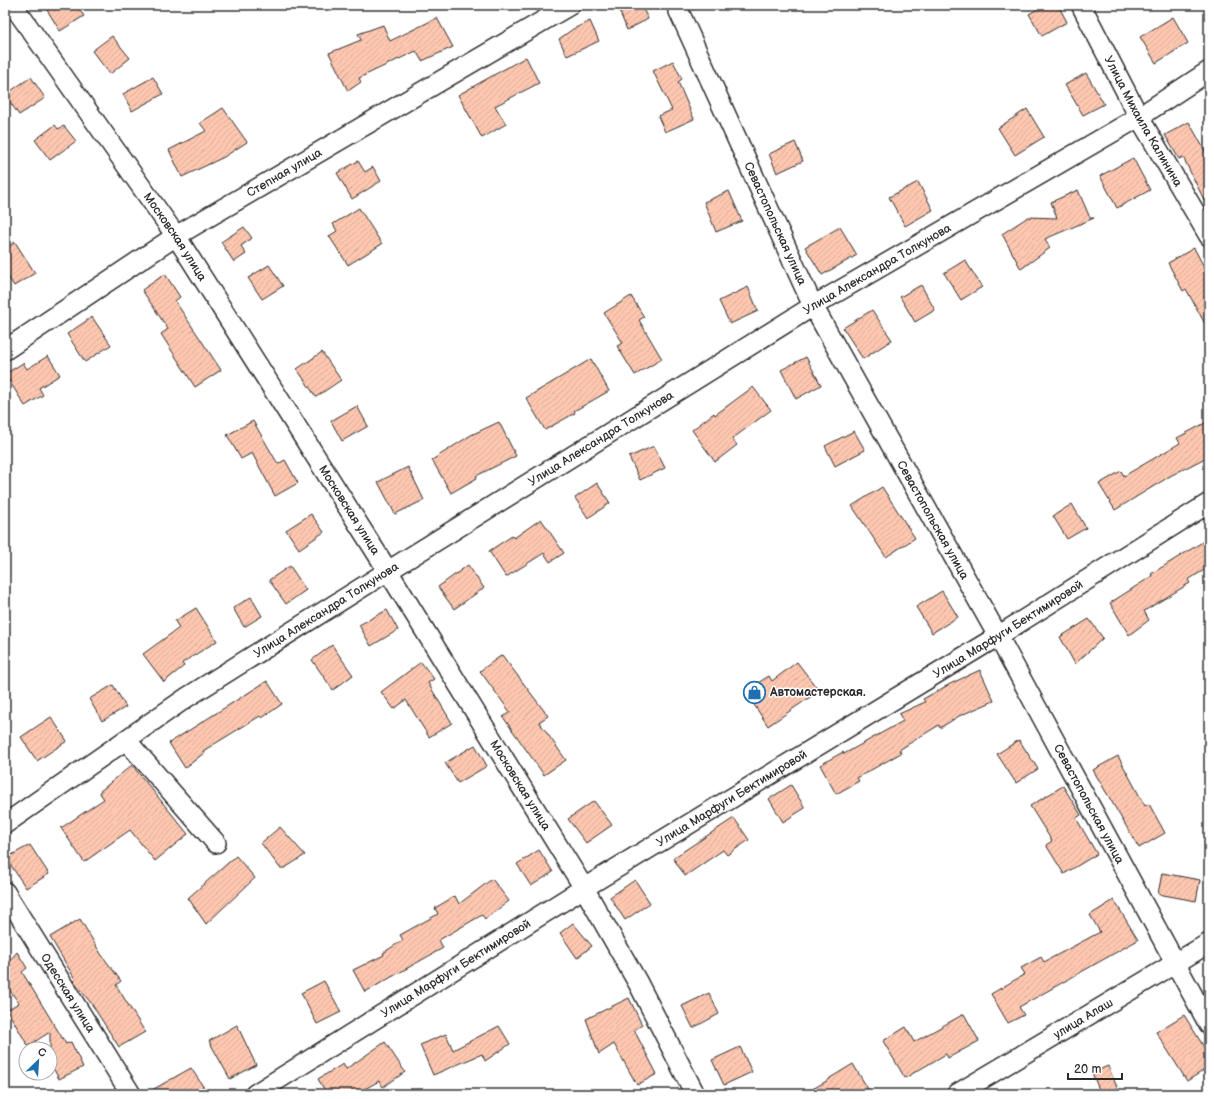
<svg xmlns="http://www.w3.org/2000/svg" width="1214" height="1099" viewBox="0 0 1214 1099" font-family="'Balsamiq Sans',sans-serif">
<style>
.building{fill:url(#building-hatch);stroke:#2b2b2b}
.lines{fill:none;stroke-linecap:round;stroke-linejoin:round}
.street-casing{stroke:#2b2b2b;stroke-width:22}
.street{stroke:#fff;stroke-width:19}
.labels{text-anchor:middle;stroke-width:3;stroke-linejoin:round;paint-order:stroke}
.street-label{font-size:12px;fill:#2b2b2b;stroke:#fff}
.poi-label{font-size:12px;font-weight:bold;fill:#2b2b2b;stroke:#fff;text-anchor:start}
</style>
<defs>
<pattern id="building-hatch" width="6" height="6" patternUnits="userSpaceOnUse"><rect width="6" height="6" fill="#fec7b0"/><path d="M-1 1l2-2M0 6l6-6M5 7l2-2" fill="none" stroke="#daab98"/></pattern>
</defs>
<rect width="100%" height="100%" fill="#fff"/>
<filter id="ink" filterUnits="userSpaceOnUse"><feTurbulence type="fractalNoise" baseFrequency=".025" numOctaves="2"/><feDisplacementMap in="SourceGraphic" scale="8" xChannelSelector="R" yChannelSelector="G"/><feConvolveMatrix kernelMatrix="1 2 1 2 8 2 1 2 1" color-interpolation-filters="sRGB"/></filter>
<g filter="url(#ink)">
<path class="building" d="M 44,5 L 76,5 L 84,16 L 60,31 Z
M 617,5 L 641,5 L 648,19 L 627,30 Z
M 1045,5 L 1058,5 L 1067,22 L 1042,36 L 1029,14 Z
M 1173,17 L 1188,43 L 1156,63 L 1140,37 Z
M 437,18 L 453,47 L 422,61 L 416,51 L 359,78 L 361,82 L 348,91 L 329,53 L 361,40 L 358,34 L 383,25 L 390,41 Z
M 590,21 L 599,41 L 567,56 L 559,39 L 573,29 Z
M 112,36 L 130,58 L 110,74 L 92,51 Z
M 526,57 L 539,83 L 495,106 L 506,124 L 482,138 L 458,95 Z
M 673,61 L 682,79 L 678,82 L 694,119 L 665,132 L 658,116 L 672,110 L 653,71 Z
M 1086,73 L 1104,104 L 1083,115 L 1065,85 Z
M 31,77 L 45,98 L 19,115 L 5,95 Z
M 153,77 L 163,94 L 132,111 L 123,94 Z
M 223,108 L 247,142 L 224,157 L 182,177 L 169,150 L 206,131 L 200,123 Z
M 1027,109 L 1044,137 L 1015,155 L 998,128 Z
M 1189,122 L 1209,158 L 1209,210 L 1183,157 L 1179,159 L 1165,135 Z
M 55,125 L 58,129 L 64,126 L 76,141 L 50,160 L 35,140 Z
M 795,142 L 803,161 L 777,173 L 769,154 Z
M 1133,158 L 1150,190 L 1117,208 L 1100,176 Z
M 358,161 L 365,172 L 373,167 L 381,181 L 352,199 L 337,173 Z
M 918,182 L 933,210 L 905,226 L 889,197 Z
M 1078,190 L 1090,218 L 1094,218 L 1045,239 L 1050,248 L 1021,269 L 1002,234 L 1028,217 L 1057,218 L 1051,202 Z
M 729,191 L 742,221 L 716,232 L 704,202 Z
M 359,208 L 382,244 L 348,265 L 329,236 L 337,231 L 333,224 Z
M 244,227 L 252,238 L 241,246 L 246,254 L 234,262 L 221,242 Z
M 840,227 L 857,255 L 822,275 L 805,247 Z
M 15,242 L 35,273 L 14,286 L 5,272 L 5,249 Z
M 1194,248 L 1209,276 L 1209,331 L 1186,289 L 1183,291 L 1168,263 Z
M 965,260 L 982,287 L 961,300 L 944,273 Z
M 269,265 L 283,286 L 262,299 L 248,278 Z
M 165,274 L 180,297 L 175,301 L 221,370 L 195,387 L 161,334 L 168,329 L 142,290 Z
M 921,285 L 935,310 L 915,322 L 900,297 Z
M 748,287 L 758,311 L 730,324 L 719,301 Z
M 631,296 L 644,317 L 639,320 L 662,359 L 635,375 L 617,346 L 623,343 L 604,313 Z
M 872,310 L 892,340 L 863,359 L 843,328 Z
M 92,317 L 111,345 L 85,362 L 67,334 Z
M 322,352 L 341,380 L 316,397 L 297,369 Z
M 48,356 L 60,375 L 39,388 L 43,395 L 25,406 L 5,374 L 23,363 L 27,369 Z
M 806,357 L 821,385 L 796,399 L 781,370 Z
M 591,359 L 609,391 L 574,411 L 575,413 L 545,430 L 526,398 Z
M 753,387 L 771,410 L 732,439 L 737,445 L 715,462 L 692,430 L 714,413 L 715,415 Z
M 357,406 L 368,426 L 342,441 L 331,421 Z
M 253,421 L 278,464 L 285,460 L 298,483 L 275,496 L 252,453 L 241,459 L 227,435 Z
M 1209,421 L 1209,456 L 1172,475 L 1115,510 L 1099,484 L 1121,471 L 1124,476 L 1180,443 L 1177,438 Z
M 499,422 L 516,456 L 476,476 L 477,478 L 451,493 L 432,460 L 471,435 Z
M 854,431 L 865,450 L 835,466 L 825,446 Z
M 654,446 L 665,468 L 640,480 L 629,457 Z
M 408,467 L 424,500 L 395,514 L 378,482 Z
M 597,483 L 610,503 L 588,518 L 575,498 Z
M 882,487 L 915,538 L 886,557 L 852,506 Z
M 1072,504 L 1086,528 L 1067,539 L 1053,516 Z
M 311,514 L 324,532 L 299,549 L 286,530 Z
M 541,519 L 564,553 L 550,562 L 544,553 L 506,577 L 489,551 L 512,536 L 514,538 Z
M 1209,538 L 1209,567 L 1188,580 L 1190,583 L 1144,611 L 1149,620 L 1129,635 L 1110,603 L 1152,576 L 1151,574 Z
M 468,565 L 484,588 L 454,609 L 438,587 Z
M 290,566 L 306,590 L 286,604 L 269,580 Z
M 942,591 L 958,617 L 932,633 L 916,607 Z
M 251,597 L 262,616 L 244,627 L 233,608 Z
M 196,608 L 217,641 L 182,663 L 184,666 L 164,682 L 143,654 L 179,628 L 175,621 Z
M 387,610 L 398,630 L 371,646 L 359,625 Z
M 1089,619 L 1103,638 L 1075,664 L 1060,637 Z
M 332,645 L 353,675 L 333,690 L 312,660 Z
M 502,655 L 548,716 L 539,722 L 566,760 L 544,775 L 503,717 L 510,712 L 480,671 Z
M 421,662 L 434,679 L 428,683 L 452,723 L 429,737 L 406,700 L 394,709 L 381,692 Z
M 797,662 L 819,691 L 768,726 L 745,691 L 769,676 L 772,681 Z
M 980,670 L 994,701 L 959,716 L 940,728 L 939,725 L 899,750 L 901,753 L 857,778 L 859,781 L 836,794 L 820,765 L 843,752 L 844,754 L 903,721 L 899,714 L 925,702 L 923,699 L 950,684 Z
M 267,681 L 282,704 L 262,718 L 260,716 L 203,751 L 204,753 L 185,768 L 169,743 Z
M 113,685 L 126,707 L 102,721 L 89,699 Z
M 51,717 L 67,741 L 37,761 L 21,737 Z
M 1019,740 L 1038,769 L 1016,783 L 997,754 Z
M 475,745 L 487,766 L 458,783 L 445,763 Z
M 1118,756 L 1145,806 L 1149,804 L 1165,833 L 1139,848 L 1093,770 Z
M 132,765 L 188,834 L 155,861 L 130,830 L 84,862 L 61,828 L 104,799 L 99,792 Z
M 791,785 L 805,808 L 783,822 L 769,799 Z
M 1063,786 L 1081,815 L 1076,818 L 1097,854 L 1064,874 L 1046,845 L 1052,841 L 1030,806 Z
M 594,801 L 612,825 L 586,843 L 568,819 Z
M 734,818 L 749,840 L 727,855 L 723,850 L 685,876 L 673,858 Z
M 280,827 L 305,855 L 285,868 L 280,868 L 261,843 Z
M 30,845 L 49,874 L 26,888 L 6,858 Z
M 539,850 L 553,872 L 531,886 L 517,864 Z
M 236,856 L 255,878 L 206,924 L 188,898 Z
M 1162,873 L 1200,880 L 1196,901 L 1158,894 Z
M 492,879 L 509,901 L 485,919 L 482,915 L 439,940 L 443,948 L 365,992 L 353,970 L 384,955 L 383,953 L 403,940 L 400,935 L 438,914 L 435,908 L 455,896 L 459,904 Z
M 635,880 L 650,903 L 625,920 L 610,897 Z
M 1114,900 L 1138,940 L 1019,1007 L 1024,1015 L 1008,1023 L 991,994 L 1025,974 L 1021,968 L 1041,957 L 1044,962 L 1100,932 L 1090,915 Z
M 80,919 L 101,954 L 121,981 L 116,985 L 145,1032 L 119,1047 L 91,1003 L 77,986 L 73,981 L 75,979 L 50,937 Z
M 573,923 L 592,946 L 577,958 L 560,933 Z
M 17,952 L 27,968 L 22,972 L 66,1044 L 71,1042 L 83,1067 L 59,1079 L 50,1062 L 50,1032 L 28,1046 L 7,1010 L 19,1003 L 5,984 L 5,966 Z
M 324,981 L 341,1012 L 317,1024 L 301,993 Z
M 709,993 L 719,1014 L 693,1028 L 682,1006 Z
M 629,998 L 642,1025 L 634,1030 L 657,1074 L 637,1085 L 614,1044 L 599,1054 L 586,1019 Z
M 964,1014 L 979,1041 L 948,1058 L 946,1054 L 905,1078 L 883,1041 L 906,1027 L 914,1042 Z
M 1184,1015 L 1209,1055 L 1209,1067 L 1187,1081 L 1156,1032 Z
M 237,1025 L 256,1065 L 230,1079 L 209,1041 Z
M 499,1026 L 510,1044 L 485,1061 L 482,1054 L 433,1075 L 420,1045 L 446,1034 L 453,1050 Z
M 385,1042 L 405,1072 L 383,1087 L 379,1081 L 356,1094 L 327,1094 L 318,1079 L 343,1064 L 346,1069 Z
M 740,1047 L 752,1072 L 724,1085 L 712,1060 Z
M 853,1064 L 871,1094 L 804,1094 L 830,1079 L 830,1078 Z
M 1108,1066 L 1120,1094 L 1101,1094 L 1092,1073 Z
M 191,1068 L 208,1094 L 145,1094 Z"/>
<g class="lines">
<defs>
<g id="street">
<path id="s1" d="M 13,5 L 176,236 L 388,571 L 584,888 L 638,983 L 695,1094"/>
<path id="s2" d="M 676,5 L 813,306 L 998,636 L 1209,1025"/>
<path id="s3" d="M 1081,5 L 1139,117 L 1209,236"/>
<path id="s4" d="M 5,350 L 176,236 L 570,5"/>
<path d="M 126,740 L 216,843"/>
<path id="s5" d="M 5,824 L 186,698 L 388,571 L 813,306 L 1139,117 L 1209,71"/>
<path id="s6" d="M 5,892 L 131,1094"/>
<path id="s7" d="M 255,1094 L 584,888 L 998,636 L 1209,503"/>
<path id="s8" d="M 957,1094 L 1209,943"/>
</g>
</defs>
<use href="#street" class="street-casing"/>
<use href="#street" class="street"/>
</g>
</g>
<defs>
<symbol id="shop-ring" viewBox="-11 -11 22 22"><circle r="9.5" fill="#fff" stroke="#1f6fb2" stroke-width="1.5"/><path d="M-5-2.5h2.3a2.7 3.5 0 0 1 5.4 0H5L5.5 6h-11ZM-1.5-2.5h3a1.5 2.3 0 0 0-3 0Z" fill="#1f6fb2"/></symbol>
</defs>
<g fill-rule="evenodd">
<use href="#shop-ring" x="742" y="680" width="25" height="25"/>
</g>
<g class="labels">
<g class="street-label">
<text dy="4" stroke="none"><textPath href="#s3" startOffset="132">Улица Михаила Калинина</textPath></text>
<text dy="4" stroke="none"><textPath href="#s4" startOffset="331">Степная улица</textPath></text>
<text dy="4" stroke="none"><textPath href="#s2" startOffset="240">Севастопольская улица</textPath></text>
<text dy="4" stroke="none"><textPath href="#s1" startOffset="283">Московская улица</textPath></text>
<text dy="4" stroke="none"><textPath href="#s5" startOffset="1034">Улица Александра Толкунова</textPath></text>
<text dy="4" stroke="none"><textPath href="#s5" startOffset="710">Улица Александра Толкунова</textPath></text>
<text dy="4" stroke="none"><textPath href="#s1" startOffset="607">Московская улица</textPath></text>
<text dy="4" stroke="none"><textPath href="#s2" startOffset="576">Севастопольская улица</textPath></text>
<text dy="4" stroke="none"><textPath href="#s5" startOffset="386">Улица Александра Толкунова</textPath></text>
<text dy="4" stroke="none"><textPath href="#s7" startOffset="885">Улица Марфуги Бектимировой</textPath></text>
<text dy="4" stroke="none"><textPath href="#s1" startOffset="931">Московская улица</textPath></text>
<text dy="4" stroke="none"><textPath href="#s7" startOffset="561">Улица Марфуги Бектимировой</textPath></text>
<text dy="4" stroke="none"><textPath href="#s2" startOffset="900">Севастопольская улица</textPath></text>
<text dy="4" stroke="none"><textPath href="#s7" startOffset="237">Улица Марфуги Бектимировой</textPath></text>
<text dy="4" stroke="none"><textPath href="#s6" startOffset="119">Одесская улица</textPath></text>
<text dy="4" stroke="none"><textPath href="#s8" startOffset="147">улица Алаш</textPath></text>
</g>
<g class="poi-label">
<text x="770" y="696">Автомастерская.</text>
</g>
</g>
<rect width="1214" height="1099" fill="none" stroke="#fff" stroke-width="20"/>
<rect x="10" y="10" width="1194" height="1079" fill="none" stroke="#2b2b2b" stroke-width="1.5" filter="url(#ink)"/>
<g transform="translate(38 1061) rotate(25)"><circle r="19" fill="#ffffff" stroke="#aaaaaa"/>
<path d="M0-3L7 15L0 10L-7 15Z" fill="#1f6fb2"/>
<text y="-6" font-size="11" font-weight="bold" text-anchor="middle" fill="#2b2b2b">С</text>
</g>
<path d="M1068 1073v6h54v-6" fill="none" stroke="#2b2b2b" stroke-width="2"/>
<text x="1074" y="1073" font-size="12" fill="#2b2b2b" stroke="#ffffff" stroke-width="3" paint-order="stroke">20 m</text>
</svg>
